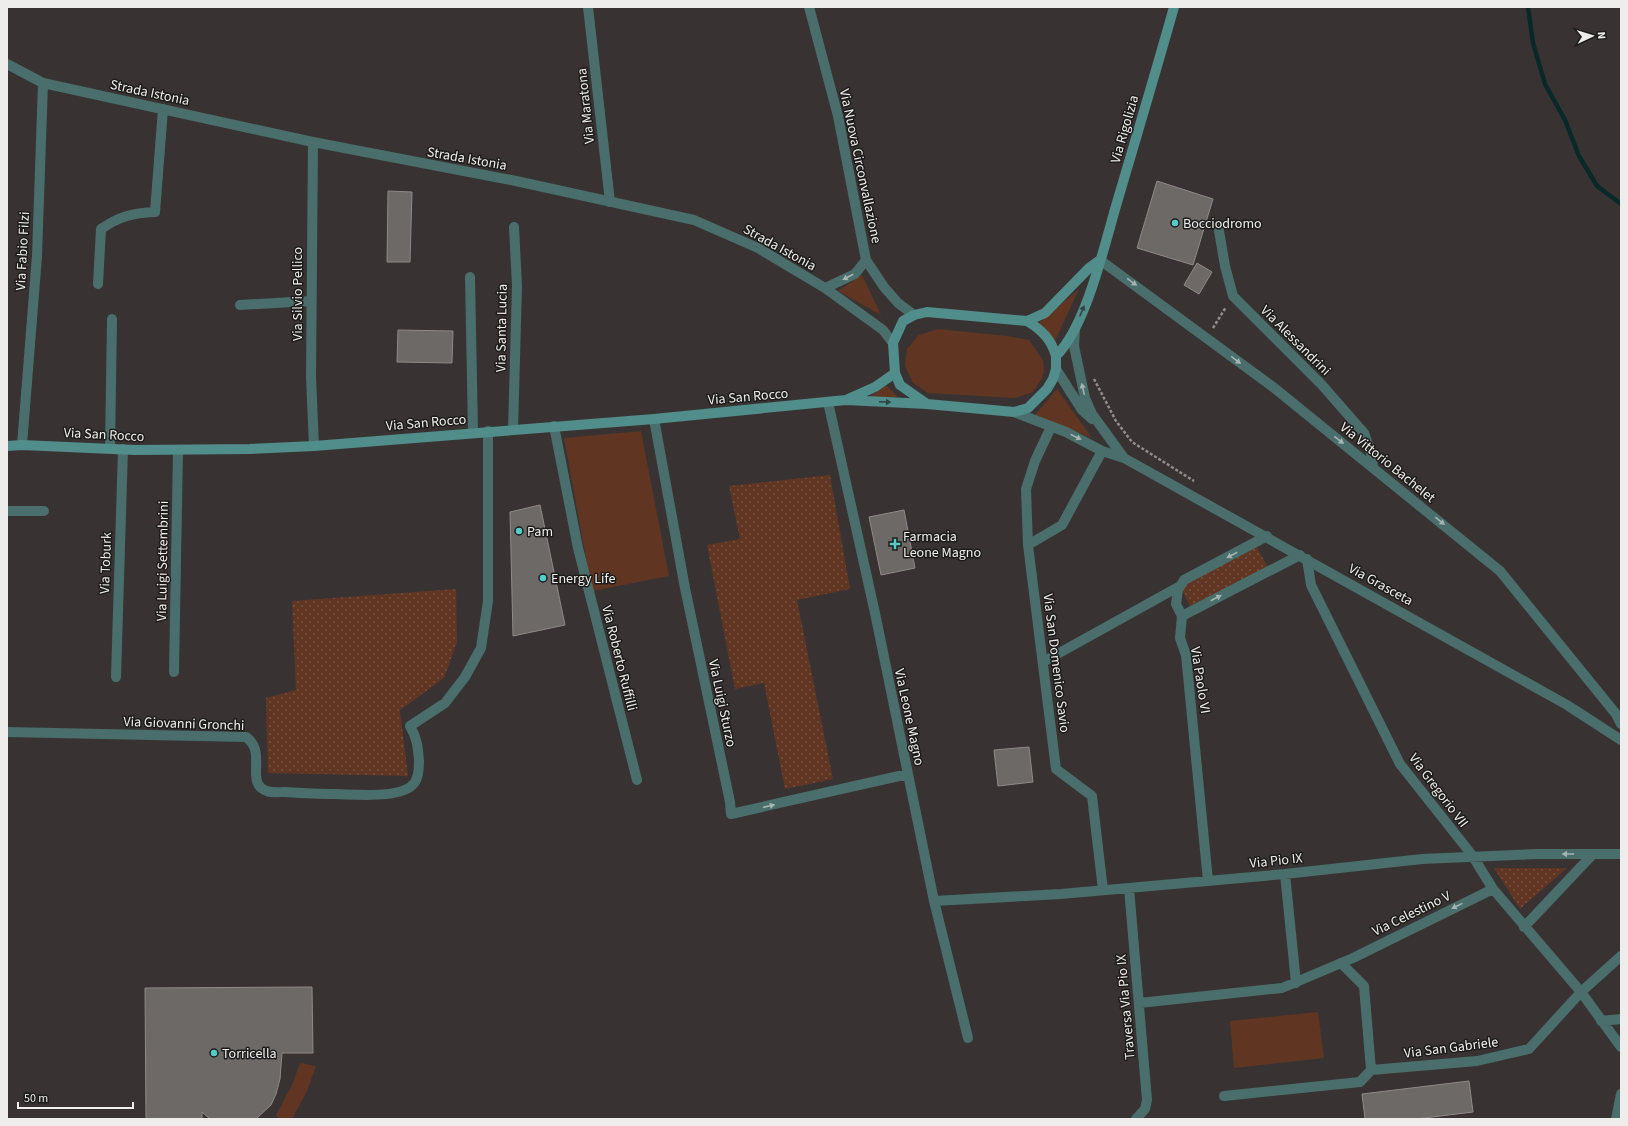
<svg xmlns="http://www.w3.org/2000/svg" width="1628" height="1126" viewBox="0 0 1628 1126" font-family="'Source Sans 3',sans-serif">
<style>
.green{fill:#603622}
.park{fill:url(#park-dots)}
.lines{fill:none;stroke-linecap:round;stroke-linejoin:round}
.stream{stroke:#092928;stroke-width:4.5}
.building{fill:#6d6967;stroke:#8f8a88}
.path{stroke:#918d8c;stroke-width:2.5;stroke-dasharray:3 2;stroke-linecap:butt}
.minor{stroke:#496e6c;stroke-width:10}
.tertiary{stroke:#496e6c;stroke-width:10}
.secondary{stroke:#518d8b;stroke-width:10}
.oneway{fill:#a4b4b2}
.oneway2{fill:#2f4442}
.poi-dot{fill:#53cdc9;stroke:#1d1c1b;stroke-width:1.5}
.labels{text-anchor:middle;stroke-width:3;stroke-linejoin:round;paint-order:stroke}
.street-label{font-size:14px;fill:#efedec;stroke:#1d1c1b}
.poi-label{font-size:14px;fill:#efedec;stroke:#1d1c1b;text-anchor:start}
</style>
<defs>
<pattern id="park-dots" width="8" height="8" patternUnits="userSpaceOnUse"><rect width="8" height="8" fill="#603622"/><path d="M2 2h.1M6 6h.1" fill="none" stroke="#775342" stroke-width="1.8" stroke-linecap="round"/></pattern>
</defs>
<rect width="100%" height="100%" fill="#383332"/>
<path class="green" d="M 862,275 L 881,315 L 838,291 Z
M 1079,289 L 1055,341 L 1039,323 Z
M 938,329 L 1007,336 L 1029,340 L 1043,360 L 1044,372 L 1041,380 L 1033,392 L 1015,398 L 928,393 L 913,383 L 905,366 L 907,349 L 919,335 Z
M 886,385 L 898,397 L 870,397 Z
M 1057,389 L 1092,438 L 1035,415 Z
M 641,431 L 669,576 L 592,591 L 564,438 Z
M 1318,1012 L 1324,1058 L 1234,1068 L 1230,1021 Z
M 300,1063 L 316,1066 L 307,1091 L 292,1119 L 279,1119 L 276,1115 L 292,1085 Z"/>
<path class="park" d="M 830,475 L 850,589 L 797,600 L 833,779 L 785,789 L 764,683 L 735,689 L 707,545 L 740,539 L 729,486 Z
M 1257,547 L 1268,568 L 1190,606 L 1180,586 Z
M 456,589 L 457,642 L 444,678 L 400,710 L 408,776 L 268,773 L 266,698 L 296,690 L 292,601 Z
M 1494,868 L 1567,868 L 1520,909 Z"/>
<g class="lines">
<path class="stream" d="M 1528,7 L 1533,43 L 1545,84 L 1565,120 L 1579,156 L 1597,186 L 1621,204"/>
</g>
<path class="building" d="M 1157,181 L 1213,199 L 1193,265 L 1137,248 Z
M 388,191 L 412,192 L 410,262 L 387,262 Z
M 1197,263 L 1212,272 L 1199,294 L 1184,285 Z
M 398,330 L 453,331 L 452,363 L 397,362 Z
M 540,505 L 565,625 L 513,636 L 510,512 Z
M 904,510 L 915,568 L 881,575 L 869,517 Z
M 1029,747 L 1033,782 L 998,786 L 994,750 Z
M 312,987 L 313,1053 L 282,1053 L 280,1079 L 276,1094 L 271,1105 L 256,1119 L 210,1119 L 202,1112 L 202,1119 L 146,1119 L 145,988 Z
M 1469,1081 L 1473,1112 L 1416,1119 L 1365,1119 L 1362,1094 Z"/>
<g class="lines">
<path class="path" d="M 1213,328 L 1226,307
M 1094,379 L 1116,421 L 1132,442 L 1194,481"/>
<path class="minor" d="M 588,7 L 610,202
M 313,142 L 311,377 L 314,446
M 1218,225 L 1225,266 L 1233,296 L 1322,385 L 1364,433 L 1371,453 L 1373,467
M 470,277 L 473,432
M 98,284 L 101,229 C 120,216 133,213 155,212 L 163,109
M 240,305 L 311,301
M 828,402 L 875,613 L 934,901 L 968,1038
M 654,419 L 685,588 L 730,802 L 731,814 L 908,774
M 554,426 L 578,548 L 637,780
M 513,430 L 517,286 L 514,227
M 22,445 L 37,256 L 43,83
M 110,448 L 112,319
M 1102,451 L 1062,525 L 1028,545 L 1056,769 L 1092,796 L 1103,890
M 7,511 L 44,511
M 1028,545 L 1026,489 L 1035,461 L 1051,427
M 1307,559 L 1311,585 L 1400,764 L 1472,855 L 1493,889 L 1581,992 L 1621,1047
M 1182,616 L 1300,555
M 1043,662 L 1180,586
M 174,672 L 178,451
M 116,677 L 123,449
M 7,732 L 246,737 C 268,752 244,784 267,791 C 272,793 279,792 285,792 C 301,793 317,794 333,794 C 353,794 404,800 415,782 C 419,776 419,767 419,761 C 418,747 417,738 410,726 L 445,703 L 465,677 L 481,648 L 488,601 L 488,431
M 1285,874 L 1296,983
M 1208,881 L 1186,655 L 1180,638 L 1182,616 L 1176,604 L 1178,590 L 1184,580 L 1267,536
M 1129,888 L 1147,1100 L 1145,1109 L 1136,1119
M 934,901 L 1061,894 L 1285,874 L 1422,859 L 1538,854 L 1621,854
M 1524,927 L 1593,854
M 1341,963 L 1364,986 L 1371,1070
M 1139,1003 L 1282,988 L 1353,958 L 1493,889
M 1601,1021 L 1621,1019
M 1224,1096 L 1360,1082 L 1371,1070 L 1477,1061 L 1529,1049 L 1581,992 L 1621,956
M 1616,1119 L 1621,1094"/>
<path class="tertiary" d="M 809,7 L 838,116 L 866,260 L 884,287 L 898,303 L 914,315
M 7,64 L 43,83 L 313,142 L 516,181 L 694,220 L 758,248 L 825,288 L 883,330 L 893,343
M 1100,260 L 1273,387 L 1500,571 L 1616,714 L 1621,724
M 825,288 L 855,274 L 866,260
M 1075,329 L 1074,346 L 1085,398 L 1092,414 L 1124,458
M 1056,369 L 1082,410 L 1092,419
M 1014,412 L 1066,432 L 1102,451 L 1124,458 L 1567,705 L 1621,740"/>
<path class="secondary" d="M 1027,321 L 1045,313 L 1089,268 L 1100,260
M 1056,356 C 1051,339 1042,330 1027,321 L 927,312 L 914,315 L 903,321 L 893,343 L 895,373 L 900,385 L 927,404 L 1014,412 L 1028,408 L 1047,389 L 1053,379 L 1056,369 L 1056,356 C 1087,326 1105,242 1118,199 C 1137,135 1156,71 1174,7
M 848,399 L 875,387 L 895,373
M 7,446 L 22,445 L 135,450 L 250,449 L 314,446 L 654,419 L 846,400 L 927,404"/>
</g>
<defs><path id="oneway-solid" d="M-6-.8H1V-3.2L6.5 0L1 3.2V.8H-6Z"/></defs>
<g class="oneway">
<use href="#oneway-solid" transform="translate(848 277) rotate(152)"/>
<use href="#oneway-solid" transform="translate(1132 282) rotate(36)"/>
<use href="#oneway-solid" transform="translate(1236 360) rotate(37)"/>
<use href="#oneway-solid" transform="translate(1083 389) rotate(-103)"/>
<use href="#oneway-solid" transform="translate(1076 437) rotate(26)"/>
<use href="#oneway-solid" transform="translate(1339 440) rotate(38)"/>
<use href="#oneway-solid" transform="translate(1440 521) rotate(39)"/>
<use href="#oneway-solid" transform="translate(1232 555) rotate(152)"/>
<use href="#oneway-solid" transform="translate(1216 598) rotate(-27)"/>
<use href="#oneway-solid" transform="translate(769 806) rotate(-13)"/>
<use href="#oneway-solid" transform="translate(1568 854) rotate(-180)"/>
<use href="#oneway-solid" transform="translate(1457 906) rotate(154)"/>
</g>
<g class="oneway2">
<use href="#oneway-solid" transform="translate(1082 311) rotate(-68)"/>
<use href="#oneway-solid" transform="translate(885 402) rotate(3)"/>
</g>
<g class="poi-dot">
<circle cx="1175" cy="223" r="4"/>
<circle cx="519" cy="531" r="4"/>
<path d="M893 538h4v4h4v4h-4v4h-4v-4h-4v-4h4z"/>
<circle cx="543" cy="578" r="4"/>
<circle cx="214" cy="1053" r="4"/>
</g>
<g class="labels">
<g class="street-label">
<text transform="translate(150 92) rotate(12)" y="5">Strada Istonia</text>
<text transform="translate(585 106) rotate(-96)" y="5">Via Maratona</text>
<text transform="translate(1124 129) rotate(-74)" y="5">Via Rigolizia</text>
<text transform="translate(467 158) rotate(10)" y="5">Strada Istonia</text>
<text transform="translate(861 166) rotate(78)" y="5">Via Nuova Circonvallazione</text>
<text transform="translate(780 247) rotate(29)" y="5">Strada Istonia</text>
<text transform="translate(22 251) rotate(-87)" y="5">Via Fabio Filzi</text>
<text transform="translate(297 294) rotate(-90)" y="5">Via Silvio Pellico</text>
<text transform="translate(501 328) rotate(-89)" y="5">Via Santa Lucia</text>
<text transform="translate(1296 340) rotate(45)" y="5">Via Alessandrini</text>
<text transform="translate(748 396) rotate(-5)" y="5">Via San Rocco</text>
<text transform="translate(426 422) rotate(-5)" y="5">Via San Rocco</text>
<text transform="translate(104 434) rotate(3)" y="5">Via San Rocco</text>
<text transform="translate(1388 462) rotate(39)" y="5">Via Vittorio Bachelet</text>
<text transform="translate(162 561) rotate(-89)" y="5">Via Luigi Settembrini</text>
<text transform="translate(105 563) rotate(-88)" y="5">Via Toburk</text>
<text transform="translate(1381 584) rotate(29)" y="5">Via Grasceta</text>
<text transform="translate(620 658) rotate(76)" y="5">Via Roberto Ruffilli</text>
<text transform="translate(1057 663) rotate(83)" y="5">Via San Domenico Savio</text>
<text transform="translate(1201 680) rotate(81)" y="5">Via Paolo VI</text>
<text transform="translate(723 703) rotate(78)" y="5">Via Luigi Sturzo</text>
<text transform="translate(910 717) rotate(78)" y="5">Via Leone Magno</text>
<text transform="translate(184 723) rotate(2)" y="5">Via Giovanni Gronchi</text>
<text transform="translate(1439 790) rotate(53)" y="5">Via Gregorio VII</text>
<text transform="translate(1276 860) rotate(-6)" y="5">Via Pio IX</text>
<text transform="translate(1411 913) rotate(-26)" y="5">Via Celestino V</text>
<text transform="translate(1125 1007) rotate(-95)" y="5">Traversa Via Pio IX</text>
<text transform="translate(1451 1047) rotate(-7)" y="5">Via San Gabriele</text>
</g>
<g class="poi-label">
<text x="1183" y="228">Bocciodromo</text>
<text x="527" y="536">Pam</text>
<text x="903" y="541">Farmacia<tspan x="903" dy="16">Leone Magno</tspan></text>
<text x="551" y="583">Energy Life</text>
<text x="222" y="1058">Torricella</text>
</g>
</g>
<rect width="1628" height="1126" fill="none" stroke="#efedec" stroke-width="16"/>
<g transform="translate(1592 36) rotate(86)" stroke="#1d1c1b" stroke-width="3" paint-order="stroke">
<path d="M0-3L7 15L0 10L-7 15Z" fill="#efedec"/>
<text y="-6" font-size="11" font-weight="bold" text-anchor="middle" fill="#efedec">N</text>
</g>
<path d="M18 1102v6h115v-6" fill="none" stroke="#efedec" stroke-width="2"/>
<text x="24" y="1102" font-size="12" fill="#efedec" stroke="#1d1c1b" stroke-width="3" paint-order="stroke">50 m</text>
</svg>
